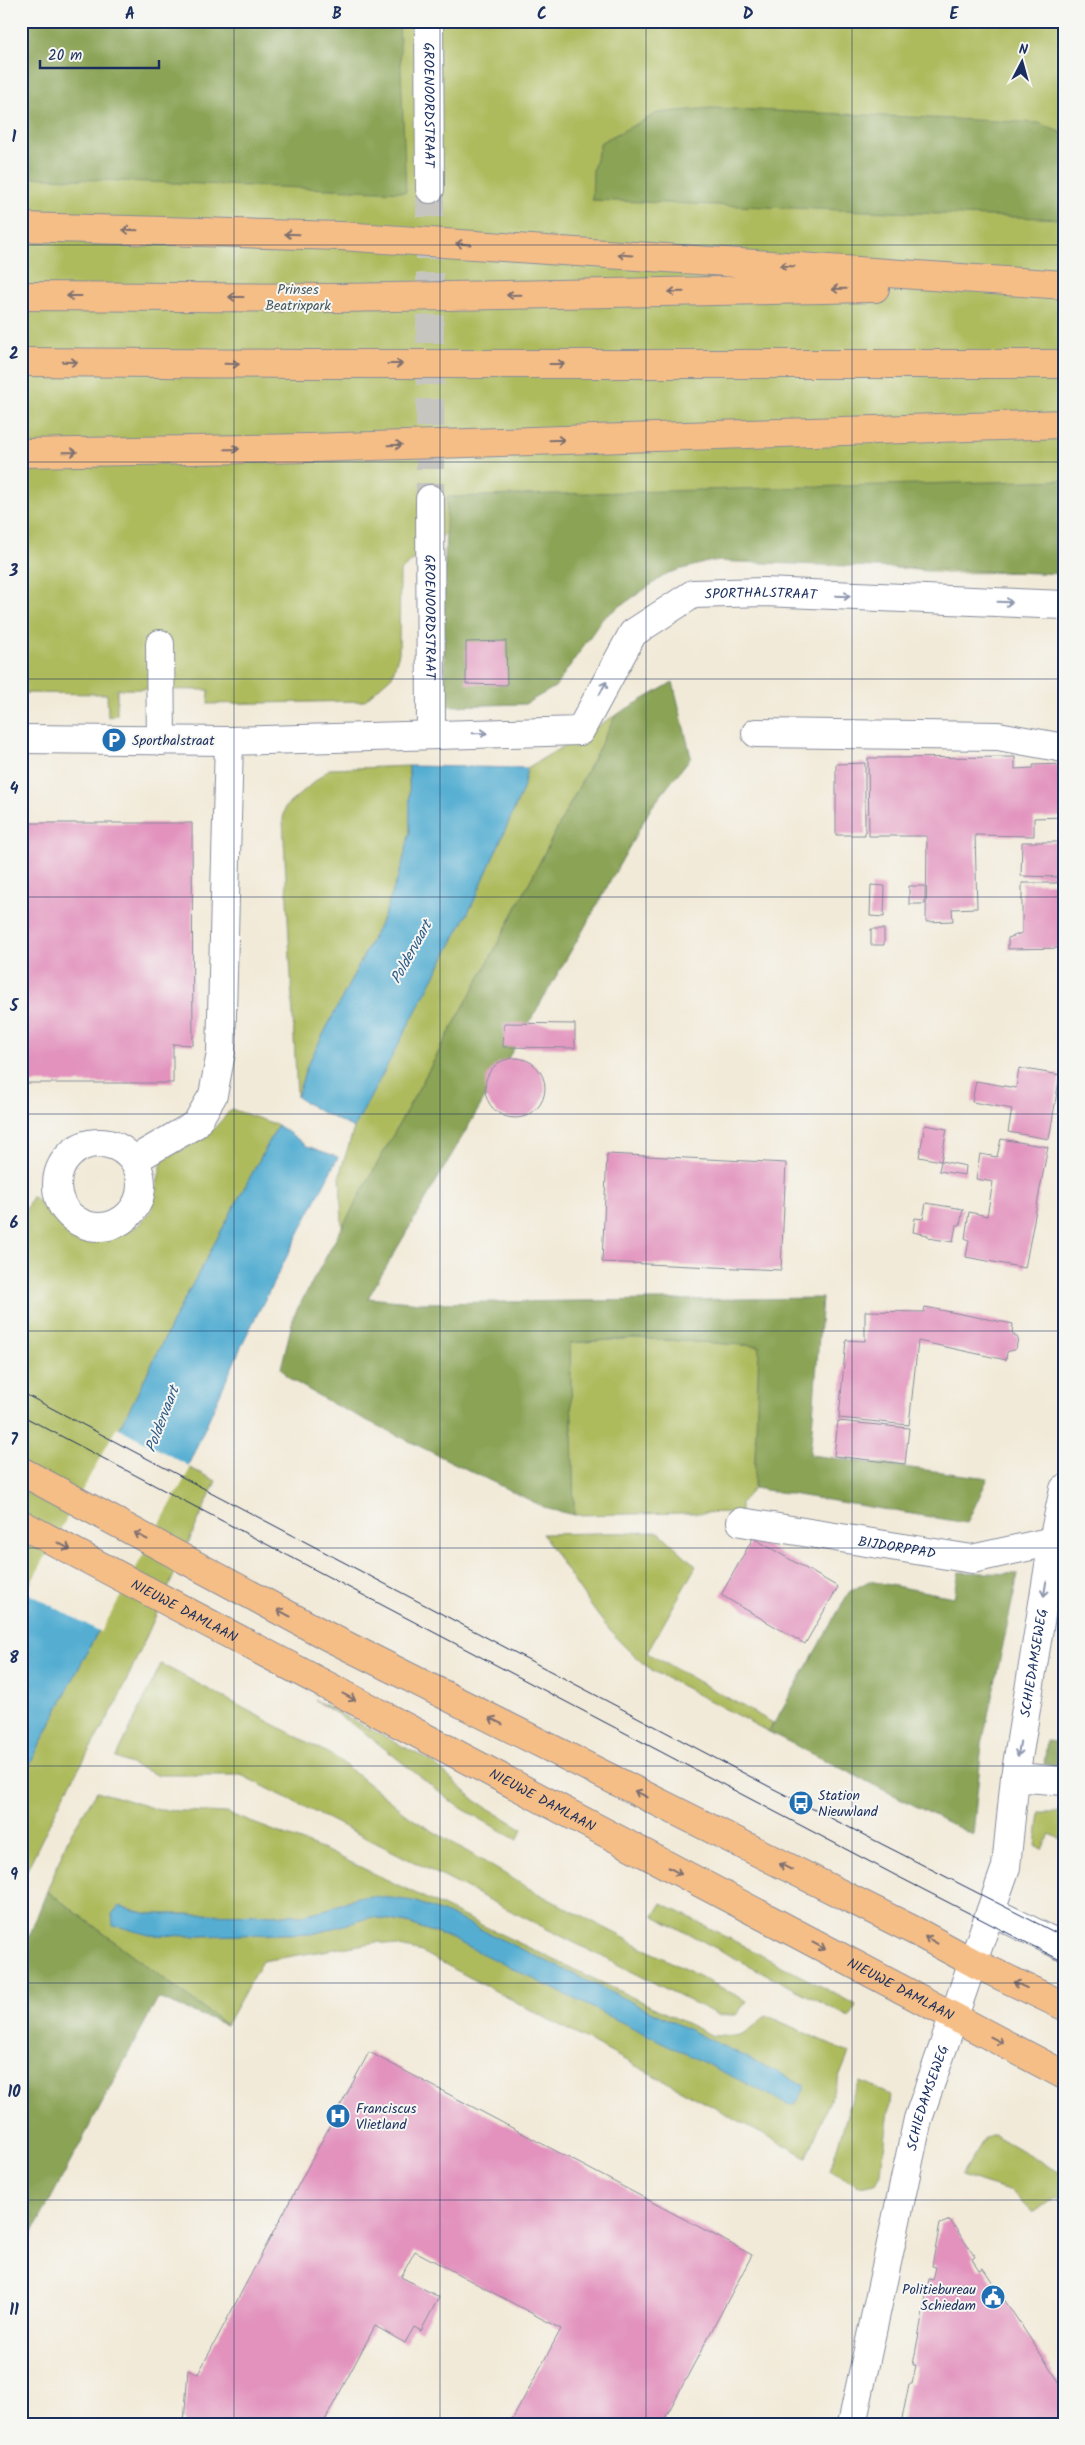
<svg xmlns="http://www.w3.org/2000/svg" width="1085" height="2445" viewBox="0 0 1085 2445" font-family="Kalam,sans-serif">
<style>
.green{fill:#aebb5d;stroke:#64755e;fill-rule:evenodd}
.forest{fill:#8aa354;stroke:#526959}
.water{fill:#55aed2;stroke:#386e98}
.pier{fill:#f2ead8}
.building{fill:#e292bd}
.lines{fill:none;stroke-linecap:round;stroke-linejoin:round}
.minor-tunnel{stroke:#c7c5c0;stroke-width:28;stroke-dasharray:28 14;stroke-linecap:butt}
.minor-casing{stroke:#868c9b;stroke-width:30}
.major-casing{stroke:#868c9b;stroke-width:30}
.highway-casing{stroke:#868c9b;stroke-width:30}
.minor{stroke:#fff;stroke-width:28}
.major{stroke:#f6be87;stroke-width:28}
.highway{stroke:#f6be87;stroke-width:28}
.tram{stroke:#1b2f5e;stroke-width:1}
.oneway{stroke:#7e6f70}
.oneway2{stroke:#8d97ae}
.grid{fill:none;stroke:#1b2f5e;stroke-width:1;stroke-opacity:0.55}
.labels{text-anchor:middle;stroke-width:4;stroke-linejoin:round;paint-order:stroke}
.street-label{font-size:14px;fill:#1b2f5e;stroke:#f6f6f2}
.park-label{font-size:14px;fill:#47595e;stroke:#f6f6f2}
.poi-label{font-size:14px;fill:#1b2f5e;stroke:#f6f6f2;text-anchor:start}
.water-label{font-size:15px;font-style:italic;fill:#2f5b87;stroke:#f6f6f2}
.neatline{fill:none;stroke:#1b2f5e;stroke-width:2}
.grid-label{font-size:16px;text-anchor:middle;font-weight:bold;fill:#1b2f5e}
</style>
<rect width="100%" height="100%" fill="#f6f6f2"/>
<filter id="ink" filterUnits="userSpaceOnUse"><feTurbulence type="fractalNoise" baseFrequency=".02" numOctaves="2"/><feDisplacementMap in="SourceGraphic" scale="10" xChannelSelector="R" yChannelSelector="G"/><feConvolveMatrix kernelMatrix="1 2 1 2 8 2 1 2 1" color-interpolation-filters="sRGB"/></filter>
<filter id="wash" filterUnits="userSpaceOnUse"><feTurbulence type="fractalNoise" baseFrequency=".0096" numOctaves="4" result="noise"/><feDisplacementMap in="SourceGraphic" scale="20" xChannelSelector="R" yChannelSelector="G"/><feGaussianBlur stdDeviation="1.12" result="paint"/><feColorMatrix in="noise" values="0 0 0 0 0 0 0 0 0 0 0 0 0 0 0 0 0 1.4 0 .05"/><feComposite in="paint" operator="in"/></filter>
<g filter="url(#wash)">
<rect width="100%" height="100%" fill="#f2ead8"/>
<path class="green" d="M 21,21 L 1064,21 L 1064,572 L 945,573 L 459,522 L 400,571 L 399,653 L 392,676 L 364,701 L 208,704 L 209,690 L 117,689 L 117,715 L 108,717 L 107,694 L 21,693 Z
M 616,715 L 486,966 L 342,1228 L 340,1173 L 354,1128 L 473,903 L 523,789 L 527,768 Z
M 409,766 L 410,832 L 402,865 L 385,914 L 307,1066 L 297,1097 L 283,819 L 285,807 L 329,769 Z
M 231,1109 L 278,1125 L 176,1315 L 130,1408 L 27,1594 L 21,1611 L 21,1220 L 32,1196 L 70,1225 L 110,1239 L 137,1226 L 151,1212 L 163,1157 C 198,1144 208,1138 231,1109 Z
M 635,1338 L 760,1346 L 754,1488 L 741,1503 L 741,1512 L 574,1515 L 570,1343 Z
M 188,1467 L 216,1481 L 117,1702 L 62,1798 L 21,1882 L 21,1782 L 90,1646 Z
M 659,1532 L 696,1566 L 647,1653 L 773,1723 L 769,1732 L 655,1672 C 606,1639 576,1582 542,1534 Z
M 161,1664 L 335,1757 L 411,1818 L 535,1892 L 747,2001 L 736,2015 L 718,2015 L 241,1775 L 157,1775 L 116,1758 Z
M 315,1700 L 431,1761 L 476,1801 L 523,1829 L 517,1840 L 456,1805 L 361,1730 Z
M 97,1791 L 159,1810 L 227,1813 L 327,1851 L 711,2035 C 740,2039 745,2035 766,2015 L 849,2053 L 807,2157 L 422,1952 L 378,1942 L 262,1961 L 226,2025 L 47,1891 L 68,1838 ZM 357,1897 L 804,2091 L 450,1938 L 407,1923 L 372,1917 L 316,1933 L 197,1936 L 149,1935 L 119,1906 L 148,1914 L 303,1915 L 331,1908 Z
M 1040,1812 L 1064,1812 L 1064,1841 L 1050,1834 L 1042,1849 L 1036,1846 Z
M 662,1903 L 856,2005 L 849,2017 L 654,1916 Z
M 860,2081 L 891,2095 L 881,2173 L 876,2183 L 859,2186 L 830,2170 L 854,2092 Z
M 995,2135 L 1064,2175 L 1064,2205 L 1058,2197 L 1033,2213 L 1012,2192 L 961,2176 L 985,2138 Z"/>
<path class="forest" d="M 21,21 L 399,21 L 406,192 L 21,177 Z
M 711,108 L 1039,123 L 1064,134 L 1064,219 L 592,200 L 593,169 L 601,142 L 658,113 Z
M 1064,480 L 1064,574 L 711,561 L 668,573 L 603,618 L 555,687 L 525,704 L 446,706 L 443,619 L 447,497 Z
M 673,682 L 691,757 L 651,808 L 582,932 L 368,1298 L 421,1303 L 822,1298 L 810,1455 L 988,1478 L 967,1523 L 754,1488 L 759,1346 L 635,1338 L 570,1343 L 574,1515 L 548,1509 L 331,1403 L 290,1379 L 281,1368 L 294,1315 L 486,966 L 616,715 Z
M 959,1572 L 1018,1574 L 982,1744 L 973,1835 L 769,1732 L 849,1592 L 869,1581 L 954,1597 Z
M 1064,1707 L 1064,1766 L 1044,1764 L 1047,1741 L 1059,1742 Z
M 47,1891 L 226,2025 L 158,1998 L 24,2249 L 21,2248 L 21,1957 Z"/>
<path class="water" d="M 409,766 L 527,768 L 523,789 L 473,903 L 354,1128 L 319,1111 L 297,1097 L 307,1066 L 385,914 L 402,865 L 410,832 Z
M 278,1125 L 307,1146 L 338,1157 L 245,1338 L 178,1488 L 90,1646 L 21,1782 L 21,1611 L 27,1594 L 130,1408 L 176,1315 Z
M 374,1896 L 414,1901 L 457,1918 L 804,2085 L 804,2091 L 796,2103 L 790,2105 L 450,1938 L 407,1923 L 372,1917 L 316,1933 L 197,1936 L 149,1935 L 113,1925 L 112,1914 L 119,1906 L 148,1914 L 303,1915 L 331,1908 L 357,1897 Z"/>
<path class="pier" d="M 117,1427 L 191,1467 L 101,1632 L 26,1592 Z"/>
<g id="blocks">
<path class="building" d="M 506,641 L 507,685 L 466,684 L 466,642 Z
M 1015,757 L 1015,769 L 1033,768 L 1033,765 L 1064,764 L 1064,817 L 1034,818 L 1034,836 L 975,835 L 977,908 L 952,909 L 953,921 L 926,922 L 927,836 L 869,836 L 868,758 Z
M 865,763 L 865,835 L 836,835 L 836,764 Z
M 21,823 L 192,823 L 193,1045 L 173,1044 L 173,1083 L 21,1083 Z
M 1022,842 L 1064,842 L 1064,877 L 1021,876 Z
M 1022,883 L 1064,883 L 1064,948 L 1008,949 L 1008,938 L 1022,933 Z
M 871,885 L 885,886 L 884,917 L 870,916 Z
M 909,886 L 925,886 L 925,904 L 909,904 Z
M 871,929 L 884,929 L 884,945 L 871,945 Z
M 504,1023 L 575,1024 L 575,1048 L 503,1047 Z
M485 1088a30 30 0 1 1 60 0a30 30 0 1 1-60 0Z
M 1019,1068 L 1060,1075 L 1049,1139 L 1008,1132 L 1012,1109 L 972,1102 L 976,1081 L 1016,1088 Z
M 925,1125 L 947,1129 L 941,1161 L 966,1166 L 965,1175 L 939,1171 L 941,1161 L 919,1157 Z
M 1001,1139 L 1048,1147 L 1025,1268 L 966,1257 L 969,1240 L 965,1238 L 969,1212 L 987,1216 L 993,1182 L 976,1179 L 980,1154 L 997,1157 Z
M 607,1154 L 786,1163 L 781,1270 L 602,1262 Z
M 926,1203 L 963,1209 L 960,1225 L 956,1225 L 953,1242 L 928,1238 L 928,1235 L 913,1232 L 915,1218 L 923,1219 Z
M 925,1307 L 1013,1324 L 1012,1333 L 1018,1338 L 1016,1349 L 1007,1352 L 1006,1360 L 918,1341 L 909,1425 L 839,1418 L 846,1340 L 865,1341 L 865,1311 L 924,1312 Z
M 838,1421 L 909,1428 L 905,1464 L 834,1456 Z
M 753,1538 L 838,1587 L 805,1644 L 721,1595 Z
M 369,2052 L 752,2255 L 662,2424 L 510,2424 L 561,2329 L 415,2251 L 401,2277 L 439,2297 L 421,2331 L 414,2327 L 405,2343 L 375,2326 L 323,2424 L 184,2424 L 188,2369 L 198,2374 Z
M 950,2220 L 975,2257 L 972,2259 L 979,2270 L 983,2268 L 1064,2389 L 1064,2424 L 901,2424 L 909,2384 L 912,2384 L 916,2365 L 913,2365 L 929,2279 L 933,2280 L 936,2267 L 932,2266 L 940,2224 Z"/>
</g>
</g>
<g filter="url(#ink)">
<use href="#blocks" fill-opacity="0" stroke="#868c9b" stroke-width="1"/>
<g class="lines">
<path class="minor-tunnel" d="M 430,189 L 430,499"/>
<defs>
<g id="minor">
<path id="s1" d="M 429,21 L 430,189"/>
<path id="s2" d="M 430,499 L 431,734"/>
<path d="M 160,644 L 161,741"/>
<path d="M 756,733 L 998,736 L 1064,748"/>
<path id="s3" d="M 21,739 L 229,741 L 580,731 L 633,633 L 693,594 L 764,592 L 1064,605"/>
<circle cx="99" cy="1185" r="42"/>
<path d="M 134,1160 L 196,1124 L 213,1095 L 221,1053 L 229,741"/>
<path id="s4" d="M 741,1522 L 972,1559 L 1053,1541 L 1064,1541"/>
<path d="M 1015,1777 L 1064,1781"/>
<path d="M 991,1911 L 1064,1947"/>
<path id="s5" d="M 852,2424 L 918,2119 L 1006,1867 L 1015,1777 L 1053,1541 L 1064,1489"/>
</g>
<g id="major">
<path d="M 21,1471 L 327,1636 L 917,1932 L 974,1963 L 1064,2006"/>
<path id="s6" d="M 21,1524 L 1064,2075"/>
</g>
<path id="highway" d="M 21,227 L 341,236 L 1064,285
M 21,296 L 338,298 L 875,288
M 21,362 L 301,364 L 1064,364
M 21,453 L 310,448 L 1064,424"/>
</defs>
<use href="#minor" class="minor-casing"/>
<use href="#major" class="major-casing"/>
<use href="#highway" class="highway-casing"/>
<use href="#minor" class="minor"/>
<use href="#major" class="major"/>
<use href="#highway" class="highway"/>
<path class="tram" d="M 21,1392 L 770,1787 L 1064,1937
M 21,1415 L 895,1875 L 1064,1962"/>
</g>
<defs><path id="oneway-shaft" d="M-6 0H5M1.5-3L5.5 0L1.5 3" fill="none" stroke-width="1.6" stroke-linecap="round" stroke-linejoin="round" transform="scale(1.25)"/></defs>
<g class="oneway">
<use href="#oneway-shaft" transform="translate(130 230) rotate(-178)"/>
<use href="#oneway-shaft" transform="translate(292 234) rotate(-178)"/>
<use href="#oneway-shaft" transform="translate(463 244) rotate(-176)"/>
<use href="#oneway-shaft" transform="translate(625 255) rotate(-176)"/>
<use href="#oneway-shaft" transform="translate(787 266) rotate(-176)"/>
<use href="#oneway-shaft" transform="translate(839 289) rotate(179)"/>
<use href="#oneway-shaft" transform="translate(676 292) rotate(179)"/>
<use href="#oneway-shaft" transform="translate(514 295) rotate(179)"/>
<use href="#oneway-shaft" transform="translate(74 296) rotate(-180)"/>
<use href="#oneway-shaft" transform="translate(236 297) rotate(-180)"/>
<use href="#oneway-shaft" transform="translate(70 362) rotate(1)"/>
<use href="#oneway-shaft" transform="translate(232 364) rotate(1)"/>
<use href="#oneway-shaft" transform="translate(395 364)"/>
<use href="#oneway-shaft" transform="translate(557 364)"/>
<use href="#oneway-shaft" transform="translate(557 440) rotate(-2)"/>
<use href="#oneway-shaft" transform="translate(395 445) rotate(-2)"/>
<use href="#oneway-shaft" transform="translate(232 449) rotate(-1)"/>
<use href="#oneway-shaft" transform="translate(70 452) rotate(-1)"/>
<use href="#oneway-shaft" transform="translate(141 1536) rotate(-152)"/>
<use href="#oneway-shaft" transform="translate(64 1546) rotate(28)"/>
<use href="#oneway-shaft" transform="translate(284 1613) rotate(-152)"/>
<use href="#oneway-shaft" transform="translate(349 1697) rotate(28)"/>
<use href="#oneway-shaft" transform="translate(496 1721) rotate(-153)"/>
<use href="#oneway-shaft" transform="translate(641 1794) rotate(-153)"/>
<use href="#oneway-shaft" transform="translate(786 1867) rotate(-153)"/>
<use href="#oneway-shaft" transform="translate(675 1871) rotate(28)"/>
<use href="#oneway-shaft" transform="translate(931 1940) rotate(-151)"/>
<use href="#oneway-shaft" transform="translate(819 1946) rotate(28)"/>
<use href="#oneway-shaft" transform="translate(1020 1985) rotate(-155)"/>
<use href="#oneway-shaft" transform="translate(997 2040) rotate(27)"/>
</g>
<g class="oneway2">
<use href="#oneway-shaft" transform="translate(843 596) rotate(2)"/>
<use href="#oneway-shaft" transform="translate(1005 602) rotate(2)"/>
<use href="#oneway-shaft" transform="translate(603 688) rotate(-62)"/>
<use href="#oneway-shaft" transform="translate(480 733) rotate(-1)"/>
<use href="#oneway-shaft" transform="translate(1045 1589) rotate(99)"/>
<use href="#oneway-shaft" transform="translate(1019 1749) rotate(99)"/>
</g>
</g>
<path class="grid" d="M 234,21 L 234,2424M 440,21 L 440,2424M 646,21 L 646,2424M 852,21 L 852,2424M 21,245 L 1064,245M 21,462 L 1064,462M 21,679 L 1064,679M 21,897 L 1064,897M 21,1114 L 1064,1114M 21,1331 L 1064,1331M 21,1548 L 1064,1548M 21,1766 L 1064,1766M 21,1983 L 1064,1983M 21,2200 L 1064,2200"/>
<defs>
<symbol id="parking-disc" viewBox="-11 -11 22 22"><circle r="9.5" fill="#1f6fb2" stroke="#f6f6f2"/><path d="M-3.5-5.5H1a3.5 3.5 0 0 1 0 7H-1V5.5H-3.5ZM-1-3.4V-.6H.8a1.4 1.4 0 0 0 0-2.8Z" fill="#fff"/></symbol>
<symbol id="bus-disc" viewBox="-11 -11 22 22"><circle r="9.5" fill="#1f6fb2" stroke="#f6f6f2"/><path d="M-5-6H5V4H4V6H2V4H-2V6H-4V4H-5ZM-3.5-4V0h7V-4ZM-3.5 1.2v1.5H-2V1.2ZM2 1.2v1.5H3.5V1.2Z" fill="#fff"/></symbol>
<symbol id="hospital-disc" viewBox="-11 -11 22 22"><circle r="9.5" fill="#1f6fb2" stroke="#f6f6f2"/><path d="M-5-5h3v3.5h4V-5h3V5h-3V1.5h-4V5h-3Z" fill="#fff"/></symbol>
<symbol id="civic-disc" viewBox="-11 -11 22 22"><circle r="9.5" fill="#1f6fb2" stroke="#f6f6f2"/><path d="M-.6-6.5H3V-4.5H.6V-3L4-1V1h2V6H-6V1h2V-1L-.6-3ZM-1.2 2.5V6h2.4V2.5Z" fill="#fff"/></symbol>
</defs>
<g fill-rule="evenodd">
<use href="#parking-disc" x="100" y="726" width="28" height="28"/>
<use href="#bus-disc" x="787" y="1789" width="28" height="28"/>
<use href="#hospital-disc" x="324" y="2102" width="28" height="28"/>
<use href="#civic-disc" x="979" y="2283" width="28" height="28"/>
</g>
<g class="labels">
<g class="street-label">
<text dy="5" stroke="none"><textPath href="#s1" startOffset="84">GROENOORDSTRAAT</textPath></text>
<text dy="5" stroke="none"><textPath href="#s3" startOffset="810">SPORTHALSTRAAT</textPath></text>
<text dy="5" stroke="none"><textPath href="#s2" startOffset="118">GROENOORDSTRAAT</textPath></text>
<text dy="5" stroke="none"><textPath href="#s4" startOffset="158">BIJDORPPAD</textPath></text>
<text dy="5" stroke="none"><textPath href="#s6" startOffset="185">NIEUWE DAMLAAN</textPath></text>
<text dy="5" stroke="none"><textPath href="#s5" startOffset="785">SCHIEDAMSEWEG</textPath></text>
<text dy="5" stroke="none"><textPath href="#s6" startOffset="590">NIEUWE DAMLAAN</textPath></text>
<text dy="5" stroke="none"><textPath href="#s6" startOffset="995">NIEUWE DAMLAAN</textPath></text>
<text dy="5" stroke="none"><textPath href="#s5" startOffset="335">SCHIEDAMSEWEG</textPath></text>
</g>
<g class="park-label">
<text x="298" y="294">Prinses<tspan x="298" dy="16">Beatrixpark</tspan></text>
</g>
<g class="poi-label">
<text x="132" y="745">Sporthalstraat</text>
<text x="818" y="1800">Station<tspan x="818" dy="16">Nieuwland</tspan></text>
<text x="356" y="2113">Franciscus<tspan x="356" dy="16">Vlietland</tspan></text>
<text x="976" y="2294" text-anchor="end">Politiebureau<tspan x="976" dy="16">Schiedam</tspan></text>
</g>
<g class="water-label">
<text transform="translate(411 952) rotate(-61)" y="5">Poldervaart</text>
<text transform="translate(162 1419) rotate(-69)" y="5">Poldervaart</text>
</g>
</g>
<rect width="1085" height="2445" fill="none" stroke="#f6f6f2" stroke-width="55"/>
<g transform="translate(1022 62) rotate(6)" stroke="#f6f6f2" stroke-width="4" paint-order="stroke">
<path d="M0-4L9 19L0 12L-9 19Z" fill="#1b2f5e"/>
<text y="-8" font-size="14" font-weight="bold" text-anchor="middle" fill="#1b2f5e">N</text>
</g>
<path d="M40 60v8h119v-8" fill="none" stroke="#1b2f5e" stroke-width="2.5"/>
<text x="48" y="60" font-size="15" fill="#1b2f5e" stroke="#f6f6f2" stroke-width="4" paint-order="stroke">20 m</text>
<rect x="28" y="28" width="1030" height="2390" class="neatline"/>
<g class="grid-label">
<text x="130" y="19">A</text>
<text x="337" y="19">B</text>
<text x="542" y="19">C</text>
<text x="748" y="19">D</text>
<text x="954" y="19">E</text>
<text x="14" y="142">1</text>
<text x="14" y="359">2</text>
<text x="14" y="576">3</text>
<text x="14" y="794">4</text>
<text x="14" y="1011">5</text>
<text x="14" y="1228">6</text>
<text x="14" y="1445">7</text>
<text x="14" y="1663">8</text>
<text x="14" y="1880">9</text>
<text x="14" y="2097">10</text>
<text x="14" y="2315">11</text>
</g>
</svg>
